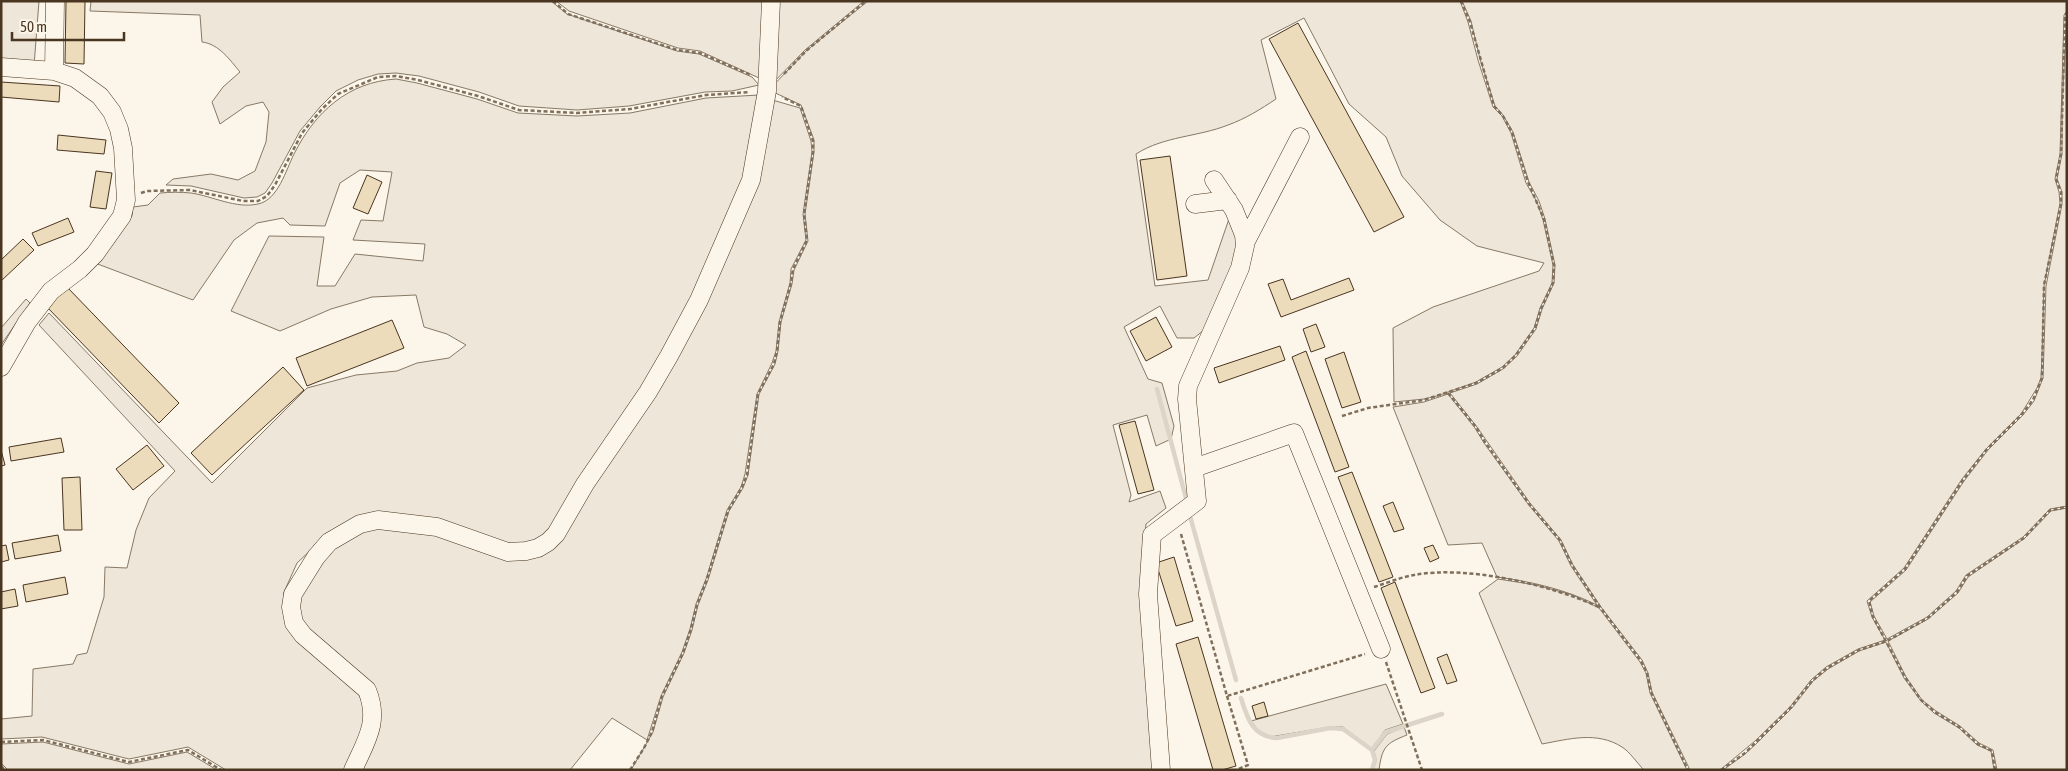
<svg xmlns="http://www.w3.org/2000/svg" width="2068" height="771" font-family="'Asap Condensed',sans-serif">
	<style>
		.green { fill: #ede6d9; stroke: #887966 }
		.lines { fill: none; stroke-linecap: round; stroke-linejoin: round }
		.stream { stroke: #dcd4c6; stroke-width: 4.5 }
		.building { fill: #ecdcbc; stroke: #4a3520 }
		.minor-casing { stroke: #4a3520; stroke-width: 19 }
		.path { stroke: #7f6f5c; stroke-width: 2.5; stroke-dasharray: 4 2.5; stroke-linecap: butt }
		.minor { stroke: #fbf6e9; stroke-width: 18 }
	</style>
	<rect width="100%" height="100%" fill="#fbf6e9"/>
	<!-- green -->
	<path class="green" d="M1,1H39L34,66L1,63Z
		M91,1H551L567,14L677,51L699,54L752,77L759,85L732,91L705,92L629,106L577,110L519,106L479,92L419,76L396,73L378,74L358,80L336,91L320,107L300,131L272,183L265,193L257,197L244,198L191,186L166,185L173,179L211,174L238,180L255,171L266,142L269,112L263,102L246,106L220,124L212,102L223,87L240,72C230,60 219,44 202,42L200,15L90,11Z
		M556,1H764L759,78L700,51L678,48L569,11Z
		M774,1H864L805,50L769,87Z
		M868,1H1460L1468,22L1478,60L1493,107L1502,116L1511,133L1526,183L1537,202L1543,220L1553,265L1552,283L1540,308L1534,328L1515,355L1502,367L1476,382L1437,396L1424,399L1394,402L1393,328L1433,307L1539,271L1544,263L1477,246L1440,220L1402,176L1386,137L1349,104L1304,18L1261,40L1276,99C1261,109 1245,119 1228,125C1198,137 1164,136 1136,154L1155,286L1208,280L1231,213L1242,245L1204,330L1194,338H1177L1160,306L1124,327L1148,379L1162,383L1174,426L1171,439L1156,446L1147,415L1113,425L1131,495L1129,502L1160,491L1166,508L1146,524L1144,543L1154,770H631L653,732L663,697L684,653L692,630L698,605L708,580L729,511L743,488L748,475L759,394L775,364L778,351L781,322L792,284L794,270L808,241L805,214L814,152V140L801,105L769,90L806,51Z
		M1462,1H2067V11L2064,15L2060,154L2055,179L2059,192L2060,203L2044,286L2042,355L2041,378L2037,388L2021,414L1986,449L1962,479L1904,568L1867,601L1872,617L1885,640L1858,649L1826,667L1811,680L1790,707L1755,741L1720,770H1690L1652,692L1648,673L1642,660L1601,607L1573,565L1561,540L1530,503L1477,427L1450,393L1477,384L1503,369L1517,356L1536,329L1542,309L1554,283L1555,265L1545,219L1539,201L1529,182L1513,132L1503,115L1495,106L1480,59L1471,21Z
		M2067,14V506L2050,509L2023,537L1966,575L1956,591L1927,617L1887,639L1874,616L1870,602L1906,570L1964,481L1988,450L2023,415L2034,401L2043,378L2046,286L2062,204V192L2057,179L2062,154V107Z
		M396,79L417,83L477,99L518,113L577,116L630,113L706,98L759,95L751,156L738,195L667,352L551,531L524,547L401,516L328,534L297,563L284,592V614L355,686L363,704L365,726L346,770H226L188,747L129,759L42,737L1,739V719L32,716L33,669L73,664L77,655L87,653L104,597L105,567L127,568L136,530L149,498L175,471L39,325L49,313L212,483L307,388L356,375L397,371L417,363L449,358L466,345L447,334L424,327L416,295L372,297L331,309L280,331L231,311L269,236L324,237L317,286H335L355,254L423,261L425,244L353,240L361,220L383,221L392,172L360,170L340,183L325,226L290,225L283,218L257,223L234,240L193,300L95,263L132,216L133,207L148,205L160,193C170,192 181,192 191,193C212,196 236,209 258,204C278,200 286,170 294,154C315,112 348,82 396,79Z
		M769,99L800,108L811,141L812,152L803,214L806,240L791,269L790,283L779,322L776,351L772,363L757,394L745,474L741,487L727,510L706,579L696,604L690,629L682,652L661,696L647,740L612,718L570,770H358L377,716L299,621L300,586L337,540L381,525L536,554L700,307Z
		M26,299L30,303L1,345V328Z
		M1448,394L1475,428L1484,443L1528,504L1559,541L1571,566L1597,605C1564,589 1533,582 1497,577L1482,543L1448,545L1393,407L1424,402Z
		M2067,508V770H1997L1993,750L1979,743L1960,726L1936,711L1922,700L1906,677L1888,641L1928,619L1958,593L1968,577L2025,538L2051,511Z
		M1498,579L1536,585L1573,595L1599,608L1640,662L1646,673L1650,693L1687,770H1644C1637,763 1630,752 1622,747C1597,731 1569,739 1542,744L1479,593Z
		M1886,642L1904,678L1921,701L1934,713L1959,728L1977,745L1991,751L1994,770H1723L1745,754L1757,743L1792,708L1813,681L1828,669L1859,651Z
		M1386,684L1403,724L1385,730L1372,749L1343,727H1330L1270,737L1260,732L1251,721Z
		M1404,727L1407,735C1386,743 1382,747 1379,770H1373L1376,760L1374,751L1387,734Z
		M43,742L129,764L187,752L217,770H8L1,763V744Z"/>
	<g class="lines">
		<!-- stream -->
		<path class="stream" d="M1157,389L1187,502
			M1190,516L1236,680
			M1241,698C1247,718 1253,737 1277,738L1330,728L1343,729L1372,750L1375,760L1372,770
			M1372,750L1386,732L1442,714"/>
	</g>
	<!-- building -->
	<path class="building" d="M66,1H85L84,64L65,63Z
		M1298,23L1404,217L1374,232L1269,39Z
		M1,82L60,86L59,102L1,97Z
		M58,135L106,140L104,154L57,150Z
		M1170,156L1187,276L1157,280L1140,160Z
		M96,171L112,173L106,209L90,207Z
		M367,175L382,182L368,214L353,208Z
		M68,218L74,232L38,246L32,233Z
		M23,239L34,250L1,281V260Z
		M1349,278L1354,290L1281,317L1268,284L1283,279L1291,300Z
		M67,287L179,403L159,423L46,306Z
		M1156,317L1172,347L1146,361L1130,331Z
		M392,320L404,348L307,386L296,358Z
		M1316,324L1325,347L1311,352L1303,329Z
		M1280,346L1285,360L1219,383L1214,368Z
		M1306,351L1349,467L1335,472L1292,357Z
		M1344,352L1361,402L1342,408L1325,359Z
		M283,367L304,390L212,475L191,453Z
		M1135,421L1154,490L1138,494L1119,425Z
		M61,438L64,452L11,461L9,447Z
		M147,445L164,466L133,490L116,469Z
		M1,450L5,465L1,466Z
		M1352,472L1393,577L1379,582L1338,477Z
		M80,477L82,530H64L62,478Z
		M1393,502L1404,529L1394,532L1383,506Z
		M58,535L61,551L15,559L12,543Z
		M6,545L9,560L1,562V546Z
		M1433,545L1439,558L1430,562L1424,548Z
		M1174,557L1193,621L1176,626L1156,563Z
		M65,577L68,594L26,602L23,585Z
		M1395,582L1435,688L1421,693L1381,588Z
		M15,589L18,606L1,609V592Z
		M1198,637L1236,766L1222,770H1213L1176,644Z
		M1447,654L1457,681L1447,684L1437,658Z
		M1264,702L1268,716L1256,719L1252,706Z"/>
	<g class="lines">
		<!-- minor casing -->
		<g class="minor-casing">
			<path id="minor" d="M1,67L54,71L75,78L100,96L112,112L119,129L123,148L126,200L122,216L95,254L80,269L51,291L27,322L1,367
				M54,71L55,1
				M1195,204L1228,200
				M1245,243L1300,137
				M1194,468L1294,433L1381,649
				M353,770C366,741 380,722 367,690L303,635L294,623L291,607L293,594L316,557L329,542L360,524L378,520L437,527L508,552L526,551L538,548L548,542L556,534L585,484L648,392L669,356L699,300L751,180L767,91L771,1
				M1161,770L1148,594L1152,535L1197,501L1187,399L1188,386L1240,268L1245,246L1244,235L1234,210L1214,180"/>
		</g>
		<!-- path -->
		<path class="path" d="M553,1L568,14L677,50L700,53L751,75
			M784,74L806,51L866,1
			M141,193L147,191L190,190L243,201H258L267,196L275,185L302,133L322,109L338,94L378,77L396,76L418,80L478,96L519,110L577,113L630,109L706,95L750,92
			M1448,393L1476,427L1485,442L1529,504L1560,540L1572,565L1600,607L1641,661L1647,673L1651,692L1688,770
			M1342,416L1368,408L1424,400L1476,383L1503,368L1516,355L1535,328L1541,309L1553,283L1554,265L1544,219L1528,182L1512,132L1503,116L1494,106L1470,22L1461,1
			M1181,534L1227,696L1365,654
			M1374,587C1387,583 1401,577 1414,575C1467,565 1551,585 1599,607
			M1386,662L1422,770
			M1227,696L1248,765L1236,770
			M1,742L43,740L129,762L188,750L221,770
			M1,766L5,770
			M630,770L644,748L652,732L662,696L683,653L691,629L697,605L707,579L728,511L742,487L747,475L758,394L774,364L777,351L780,322L791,283L793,269L807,240L804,214L813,152V141L801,106L782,97
			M1721,770L1745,753L1791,707L1812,681L1827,668L1859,650L1887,641L1928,618L1957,592L1967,576L2024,538L2050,510L2067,507
			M1995,770L1992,751L1978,744L1959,727L1935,712L1921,700L1905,677L1873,617L1869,601L1905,569L1963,480L1987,449L2022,414L2033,400L2042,378L2044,285L2061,204V192L2056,179L2061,154L2065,15L2067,13"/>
		<!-- minor -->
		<use href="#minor" class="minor"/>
	</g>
	<!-- border -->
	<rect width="2068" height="771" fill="none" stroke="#4a3520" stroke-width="5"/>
	<!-- scale -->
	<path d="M12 32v8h112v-8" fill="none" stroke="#4a3520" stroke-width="2.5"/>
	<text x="20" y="32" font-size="15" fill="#4a3520" stroke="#fbf6e9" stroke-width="4" paint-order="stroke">50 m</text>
</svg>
